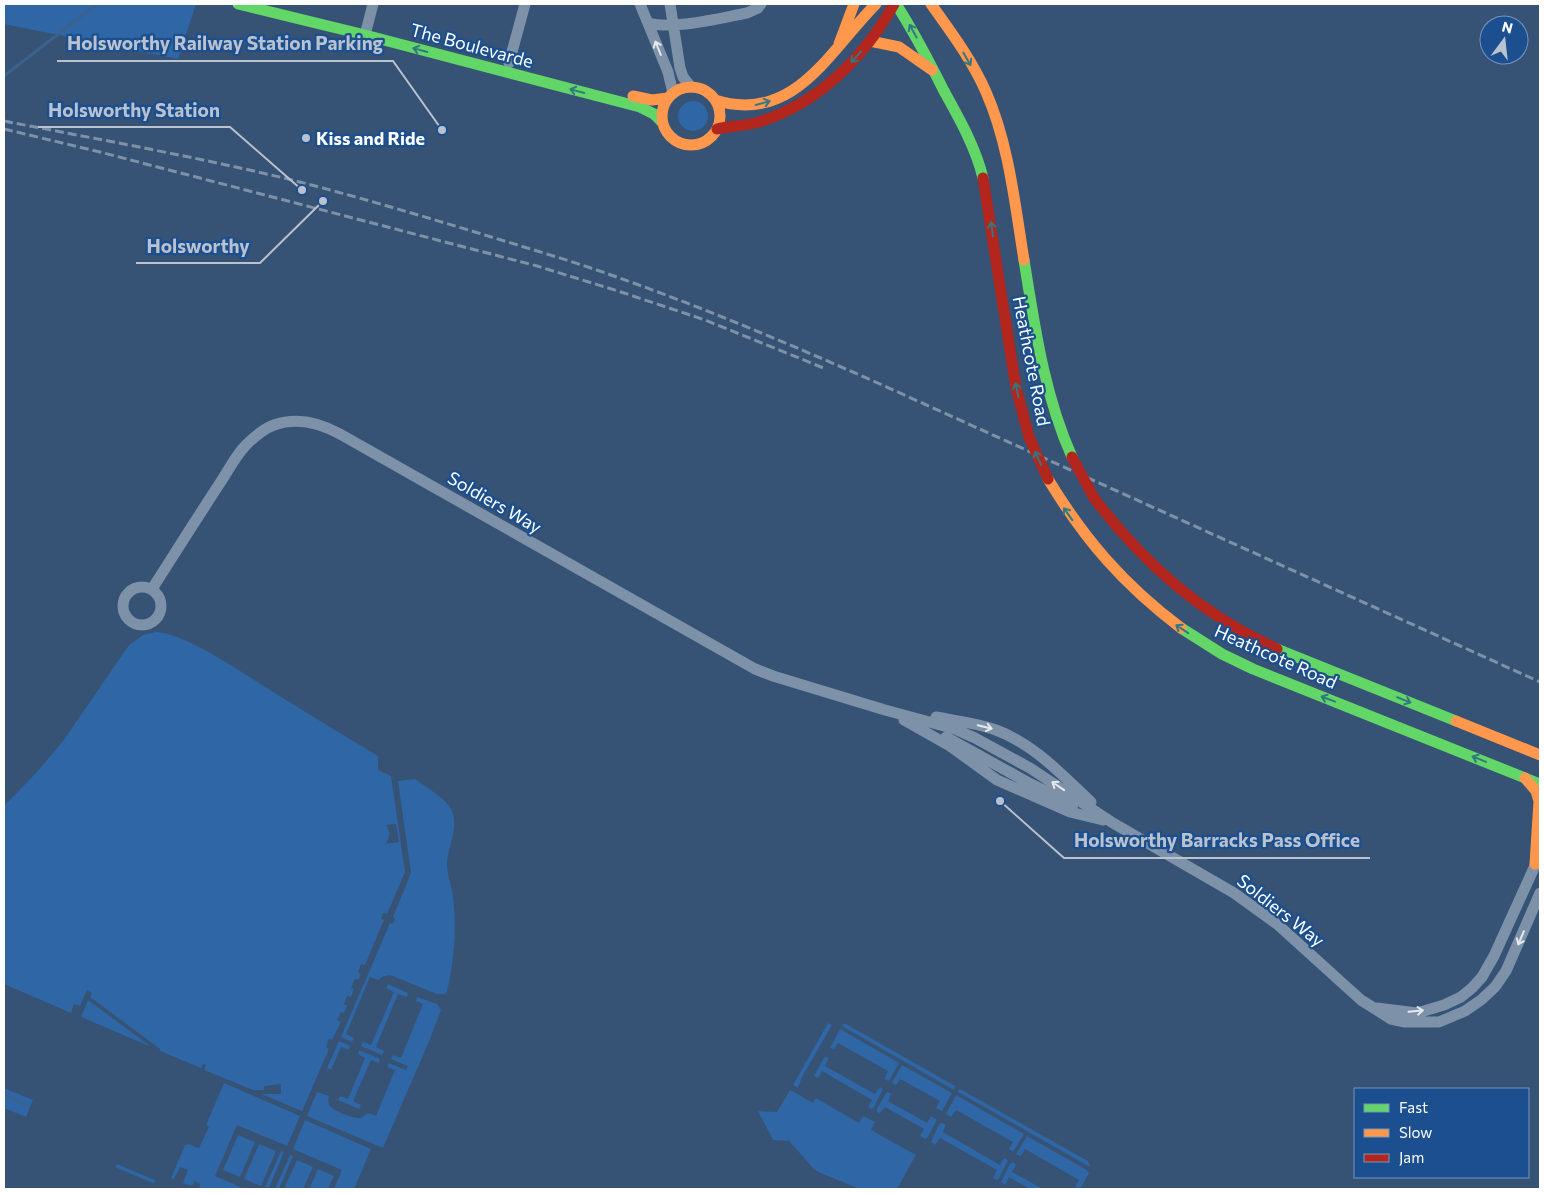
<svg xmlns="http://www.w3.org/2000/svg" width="1544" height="1193" font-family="Commissioner,sans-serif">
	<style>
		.green { fill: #2f66a5; fill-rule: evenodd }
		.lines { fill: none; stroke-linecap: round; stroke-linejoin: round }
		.stream { stroke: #3b618d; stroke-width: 3 }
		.street { stroke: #7d92a8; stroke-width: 11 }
		.fast { stroke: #63d668; stroke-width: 11 }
		.slow { stroke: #ff974d; stroke-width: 11 }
		.jam { stroke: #b3261e; stroke-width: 11 }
		.rail { stroke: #7e92a7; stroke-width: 3; stroke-dasharray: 9 4; stroke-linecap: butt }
		.jam-bridge { stroke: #b3261e; stroke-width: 11 }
		.oneway { stroke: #317883 }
		.oneway2 { stroke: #e5e9ee }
		.poi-dot { fill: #b9c2ce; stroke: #1b4f8f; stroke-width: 2 }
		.labels { text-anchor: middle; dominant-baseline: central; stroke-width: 4.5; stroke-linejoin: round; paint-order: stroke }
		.street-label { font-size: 18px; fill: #fff; stroke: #1b4f8f }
		.poi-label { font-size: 18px; font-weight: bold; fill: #fff; stroke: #1b4f8f; text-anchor: start }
		.leader { fill: none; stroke: #b9c2ce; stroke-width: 2 }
		.callout-dot { fill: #b9c2ce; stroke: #1b4f8f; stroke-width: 2 }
		.callout-label { font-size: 19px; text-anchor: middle; font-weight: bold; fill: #b9c2ce; stroke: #1b4f8f; stroke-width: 4.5; stroke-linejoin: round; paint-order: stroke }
	</style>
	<rect width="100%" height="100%" fill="#365274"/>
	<!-- green -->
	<path class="green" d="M4,4H196L178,59L4,24Z
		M678 116a15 15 0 1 1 30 0a15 15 0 1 1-30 0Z
		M156,632C185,633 241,672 267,688C304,711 341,734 378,756V770L391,776L405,872L387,914L383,913L381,919L384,920L365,965L361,964L358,972L361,974L358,980L355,979L351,988L354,989L351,997L347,996L344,1004L347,1006L344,1013L341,1012L337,1020L341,1022L332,1040L329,1039L326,1047L329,1049L302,1111L261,1094H281V1084L264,1086V1090H253L204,1070L206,1065L203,1064L201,1068L160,1051V1049L90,997L92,993L87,990L80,1006L74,1004L71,1013L4,984V806L36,773L63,741L129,645L143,635ZM396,824L399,842L386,844L390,833L386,825Z
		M415,779C426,787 447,799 452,811C459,828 448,846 447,863C447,875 452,886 453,897C457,930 454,960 447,992L444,994H437L390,975L384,976L378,980L370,977L346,1034L354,1038L352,1042L341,1037L390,923L393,924L395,918L393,917L411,873L398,781Z
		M388,984L408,993L407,997L398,994L376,1047L384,1051L382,1055L361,1046L363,1042L371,1045L394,992L386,988Z
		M417,997L437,1004L441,1010L430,1039L383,1148L307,1116L317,1092L329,1096C328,1099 328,1102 329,1105C333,1111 354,1119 361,1118L368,1113L376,1116L395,1070L387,1067L389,1063L406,1070L408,1066L391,1059L393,1055L401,1058L423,1004L416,1001Z
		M88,1000L149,1045V1046L81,1017Z
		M828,1023L832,1025L802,1077L798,1088L793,1085Z
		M843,1024H846L955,1086L954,1090L842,1026Z
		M840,1029L899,1063L889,1081L884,1079L888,1071L838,1043L834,1049L830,1048Z
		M339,1041L350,1046L349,1050L341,1047L331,1070L327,1068Z
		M359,1050L380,1059L379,1063L371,1060L353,1101L361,1105L359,1109L338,1100L340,1096L348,1099L365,1058L358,1054Z
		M826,1057L829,1058L825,1066L875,1094L880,1087L883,1089L874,1107L872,1109L868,1107L872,1100L822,1071L818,1078L814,1076L824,1058Z
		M902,1065L952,1093L942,1111L936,1108L940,1101L900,1079L896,1085L892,1083Z
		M224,1083L300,1116L287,1146L237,1125L215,1176L245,1189H199L200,1184L195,1181L192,1186L183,1183L188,1170L180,1167L174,1179L171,1178L185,1145L188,1144L199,1148L209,1127L206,1125Z
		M4,1088L33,1100L26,1117L4,1108Z
		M959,1089H960L1088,1161L1090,1167L958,1092Z
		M790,1090L813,1103L816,1098L859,1123L863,1116L875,1122L871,1130L916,1155L897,1189H860L818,1172L813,1168L789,1141L773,1140L758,1111L777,1112Z
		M888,1092L891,1094L888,1101L927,1123L931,1116L936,1119V1122L927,1138L925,1139L920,1136L924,1129L885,1107L880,1113L877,1112V1109L886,1093Z
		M956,1095L1024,1134L1013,1152L1009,1149L1013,1142L956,1110L951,1117L946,1114Z
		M305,1120L371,1149L354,1189H334L342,1170L293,1149Z
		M942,1123L946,1125L943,1132L1000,1165L1004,1158L1008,1160L999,1178L997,1180L993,1178L997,1170L940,1138L935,1145L931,1142L939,1124Z
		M238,1135L255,1142L240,1177L223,1170Z
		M1027,1136L1087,1170L1089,1173L1080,1189L1075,1187L1079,1180L1025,1149L1021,1156L1016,1154Z
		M259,1144L276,1151L261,1186L244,1179Z
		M281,1151L284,1152L269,1188L265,1187Z
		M290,1155L293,1156L279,1189H275Z
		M297,1160L313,1167L303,1189H284Z
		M1013,1162L1016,1165L1012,1172L1043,1189H1030L1009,1177L1005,1185L1001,1182L1010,1164Z
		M117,1164L157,1181L153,1183L148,1181L115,1167Z
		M318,1169L334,1176L328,1189H309Z"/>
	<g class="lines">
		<!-- stream -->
		<path class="stream" d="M4,76L97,4
			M4,1093L25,1105"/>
		<!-- street -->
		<path class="street" d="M640,4L668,72L673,93
			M670,4L680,68L683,77L691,87
			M648,23C674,30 720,18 747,13L758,8L761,4
			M365,35L373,4
			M509,63L525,4
			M123 606a19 19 0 1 1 38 0a19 19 0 1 1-38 0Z
			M152,589C175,553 197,518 220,483C228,471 236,455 246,445C254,437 263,429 274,425C296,417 320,423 340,434L755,669L773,676L885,710L955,729L975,738L1030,768L1113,823L1234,893L1277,924L1361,1000L1391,1019L1405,1022H1439L1465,1011L1481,1000L1495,987L1506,971L1540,893
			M936,717C956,721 977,723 996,730C1034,744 1062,775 1091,802
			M904,720L950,746L997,780L1070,812L1103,820
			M946,737L1029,783L1073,805
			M1377,1008L1417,1013L1444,1005L1461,997L1472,988L1482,977L1494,956L1538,859"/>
		<!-- fast -->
		<path class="fast" d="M238,4L365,35L640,107L654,114L662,122
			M896,4C914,32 929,61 944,91C959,118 976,148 983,178
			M1024,260C1035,328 1044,394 1072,457
			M1181,628L1222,654L1253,669L1540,784
			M1277,649L1456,721"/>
		<!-- slow -->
		<path class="slow" d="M931,4C951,32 972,60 986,92C1009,144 1015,205 1024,260
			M870,41L899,47L932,70
			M839,44L854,4
			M662 116a29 29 0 1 1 58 0a29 29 0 1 1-58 0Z
			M633,96L652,100L668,98
			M715,100C794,125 829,51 876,4
			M1048,479C1085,540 1123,584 1181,628
			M1456,721L1540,755
			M1525,778L1536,791L1539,801L1535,864"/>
		<!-- jam -->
		<path class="jam" d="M717,129C729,126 743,126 755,123C816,106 864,58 894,4
			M983,178L1016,388L1029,437
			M1094,498C1144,564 1201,614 1277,649"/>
		<!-- rail -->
		<path class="rail" d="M4,121C97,139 191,156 284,178C348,194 412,213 475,232C520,246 566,259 611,275C702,307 792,345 880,384L1540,682
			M4,129L100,152L537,266L621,292L705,320L826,369"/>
		<!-- jam-bridge -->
		<path class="jam-bridge" d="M1029,437L1048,479
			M1072,457L1094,498"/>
	</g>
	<!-- one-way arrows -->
	<defs><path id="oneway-shaft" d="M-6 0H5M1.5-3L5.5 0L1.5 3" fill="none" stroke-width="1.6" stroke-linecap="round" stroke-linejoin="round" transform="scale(1.25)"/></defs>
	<g class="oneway">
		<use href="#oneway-shaft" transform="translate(913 31) rotate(-119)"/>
		<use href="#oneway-shaft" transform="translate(420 50) rotate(-165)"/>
		<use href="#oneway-shaft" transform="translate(856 57) rotate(132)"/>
		<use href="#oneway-shaft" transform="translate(967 59) rotate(60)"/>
		<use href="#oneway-shaft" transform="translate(577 91) rotate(-165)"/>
		<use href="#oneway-shaft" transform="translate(763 103) rotate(-15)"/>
		<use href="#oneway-shaft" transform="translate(992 229) rotate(-98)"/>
		<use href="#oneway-shaft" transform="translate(1017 390) rotate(-102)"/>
		<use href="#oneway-shaft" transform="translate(1038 458) rotate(-114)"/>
		<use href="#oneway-shaft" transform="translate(1068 514) rotate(-125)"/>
		<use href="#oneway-shaft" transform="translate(1182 629) rotate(-146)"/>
		<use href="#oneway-shaft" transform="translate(1328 699) rotate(-159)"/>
		<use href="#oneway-shaft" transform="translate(1404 700) rotate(22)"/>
		<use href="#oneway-shaft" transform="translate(1479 759) rotate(-158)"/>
	</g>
	<g class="oneway2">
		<use href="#oneway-shaft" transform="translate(658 48) rotate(-112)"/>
		<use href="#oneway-shaft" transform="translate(985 727) rotate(14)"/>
		<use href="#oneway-shaft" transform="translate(1058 786) rotate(-146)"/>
		<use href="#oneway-shaft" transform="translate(1521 938) rotate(113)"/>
		<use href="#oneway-shaft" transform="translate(1416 1011) rotate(-5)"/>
	</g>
	<!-- markers -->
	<circle class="poi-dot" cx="306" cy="138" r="5"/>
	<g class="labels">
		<!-- street labels -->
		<g class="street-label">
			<text transform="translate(472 45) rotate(15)">The Boulevarde</text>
			<text transform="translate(1032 361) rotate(79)">Heathcote Road</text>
			<text transform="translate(495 502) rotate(30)">Soldiers Way</text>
			<text transform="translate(1276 656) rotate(24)">Heathcote Road</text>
			<text transform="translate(1281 910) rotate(38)">Soldiers Way</text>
		</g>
		<!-- poi labels -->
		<g class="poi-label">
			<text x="316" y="138">Kiss and Ride</text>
		</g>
	</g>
	<!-- callouts -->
	<path class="leader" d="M442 130L393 61H57M302 190L230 127H38M323 201L260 263H136M1000 801L1064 858H1370"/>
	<g class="callout-dot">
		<circle cx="442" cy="130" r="5"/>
		<circle cx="302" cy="190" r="5"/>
		<circle cx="323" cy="201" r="5"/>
		<circle cx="1000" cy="801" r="5"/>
	</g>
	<g class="callout-label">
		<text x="225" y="50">Holsworthy Railway Station Parking</text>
		<text x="134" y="117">Holsworthy Station</text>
		<text x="198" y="253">Holsworthy</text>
		<text x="1217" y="847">Holsworthy Barracks Pass Office</text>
	</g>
	<!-- border -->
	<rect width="1544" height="1193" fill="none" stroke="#ffffff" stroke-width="10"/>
	<!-- legend -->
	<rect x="1354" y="1088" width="175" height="90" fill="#1b4f8f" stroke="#7695bc"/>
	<rect x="1364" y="1104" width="25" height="8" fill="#63d668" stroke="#7695bc"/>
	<text x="1399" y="1113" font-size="15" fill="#ffffff">Fast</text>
	<rect x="1364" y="1129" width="25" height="8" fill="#ff974d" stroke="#7695bc"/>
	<text x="1399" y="1138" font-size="15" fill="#ffffff">Slow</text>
	<rect x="1364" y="1154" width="25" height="8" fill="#b3261e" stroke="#7695bc"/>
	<text x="1399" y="1163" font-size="15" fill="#ffffff">Jam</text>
	<!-- north arrow -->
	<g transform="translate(1504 40) rotate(15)"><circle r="24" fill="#1b4f8f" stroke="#7695bc"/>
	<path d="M0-4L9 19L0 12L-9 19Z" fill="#b9c2ce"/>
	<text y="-8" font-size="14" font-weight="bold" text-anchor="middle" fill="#ffffff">N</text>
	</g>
</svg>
